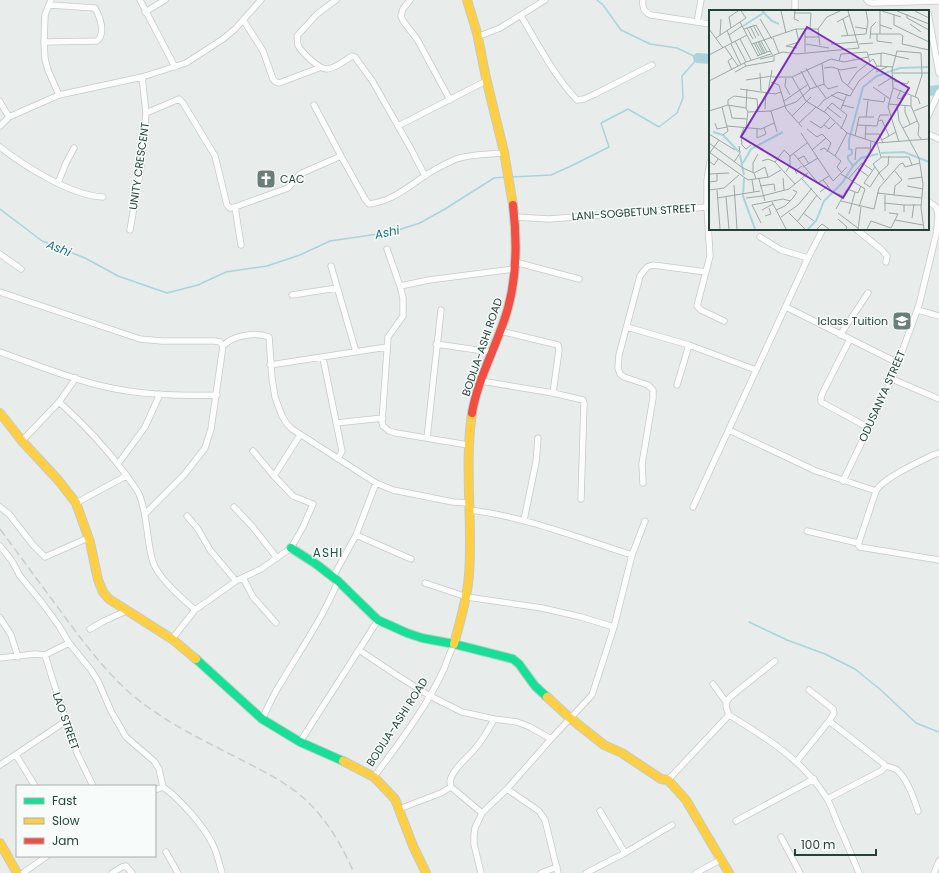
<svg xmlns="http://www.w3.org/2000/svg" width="939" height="873" font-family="Poppins,sans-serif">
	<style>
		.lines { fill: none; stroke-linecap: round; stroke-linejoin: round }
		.stream { stroke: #a9d4db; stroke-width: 1.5 }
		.river { stroke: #a9d4db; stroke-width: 10 }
		.street-casing { stroke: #c5cac8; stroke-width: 7 }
		.fast-casing { stroke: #c3cbc8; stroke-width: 10 }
		.slow-casing { stroke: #c3cbc8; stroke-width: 10 }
		.jam-casing { stroke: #c3cbc8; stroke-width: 10 }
		.street { stroke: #fcfcfc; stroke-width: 5.5 }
		.fast { stroke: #16e098; stroke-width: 8 }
		.slow { stroke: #ffcf43; stroke-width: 8 }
		.jam { stroke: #f24e42; stroke-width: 8 }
		.rail { stroke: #c9cdcc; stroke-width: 1.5; stroke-dasharray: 8 4; stroke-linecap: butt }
		.labels { text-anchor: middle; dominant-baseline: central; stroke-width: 3; stroke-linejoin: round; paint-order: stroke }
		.street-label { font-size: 11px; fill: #24423a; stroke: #f7fbf9 }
		.poi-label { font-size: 11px; fill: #24423a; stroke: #f7fbf9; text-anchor: start }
		.water-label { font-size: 12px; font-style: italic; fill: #1c6f80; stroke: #f7fbf9 }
		.neighbourhood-label { font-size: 12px; letter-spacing: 1px; fill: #1f5548; stroke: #f7fbf9 }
		.inset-river { fill: none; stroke: #a9d4db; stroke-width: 2 }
		.inset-road { fill: none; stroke: #9aa9a4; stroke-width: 1 }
		.view { fill: #7b2cbf; fill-opacity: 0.15; stroke: #7b2cbf; stroke-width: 2 }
		.inset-edge { fill: none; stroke: #24423a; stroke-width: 2 }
	</style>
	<rect width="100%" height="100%" fill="#e8edeb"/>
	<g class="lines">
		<!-- stream -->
		<path class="stream" d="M512,177L551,175L571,166L609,147L601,123L628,109L659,127L677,113L683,98L682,76L698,58L677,48L650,44L621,30L603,5L597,0
			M0,209L42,241L85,258L118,276L167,293L198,285L226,272L267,266L300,255L330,241L392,232L420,223L445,209L494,178L506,177
			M749,622L787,640L825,654L855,669L882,691L916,723L939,732"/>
		<!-- river -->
		<path class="river" d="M698,58L710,59
			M928,91L939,90"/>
		<!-- street casing -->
		<g class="street-casing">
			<path id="street" d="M51,0L45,15L44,42L45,59L48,70L59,95
				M140,0L175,67
				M336,0L317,14L297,36C298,39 297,43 298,45C301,52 320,70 327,69C335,69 345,60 352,56L355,57L373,82L411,149L425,176
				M410,0L403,9L401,16L403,21L417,39L450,100
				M643,0C642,8 644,12 651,15L710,24
				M867,0L869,2L872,3L939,1
				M795,11V0
				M145,12L165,0
				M928,13L939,73
				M521,16C538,44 554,76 577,100L584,99L595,94L652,65
				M244,21L263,51L273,79L276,82L279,83L319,68
				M697,22L701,0
				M477,37L500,28L545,0
				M44,42L97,41C106,33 100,17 95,8L50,5
				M0,102L9,117
				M314,105L341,156L365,199L369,204C392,201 405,189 423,177C433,170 445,164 456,159C471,154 488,154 504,153
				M146,113L179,99L183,103L215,156L227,205L230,208L235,207L241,245
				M928,116L939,92
				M0,126L9,117L59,95L142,77L186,63L223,39L235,29L261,0
				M398,126L486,81
				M928,134L939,139
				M0,147C24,166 72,196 103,197
				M58,183L66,163L74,148
				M235,207L288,188L300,174L341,156
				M707,207L710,256L697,306L701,310L724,321
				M515,217L549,219L707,207V180L710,162
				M856,229L882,250L887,256L886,262
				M130,230L141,167L146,113L142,77
				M760,237L781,250L808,258
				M387,249L400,286
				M0,254L21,269
				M515,262L579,279
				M331,266L356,352
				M0,292L140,339L162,341H215L220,342L223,346
				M292,295L337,288
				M786,307L898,363
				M918,310L939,316
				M627,327L689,345L756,370
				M500,331L558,345L559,350L553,393
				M840,335L868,293
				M850,339L823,392L821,397V402L869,428
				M436,344L491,352
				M0,352C32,363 65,377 98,385C137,395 177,396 217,395
				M323,358L342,451L338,459
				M270,365L387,347
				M892,379L939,399
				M481,381L553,393L583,400L584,403L581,499
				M677,385L689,345
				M59,402C84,424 107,449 127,476C131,482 136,488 139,494C148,515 146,540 153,562C158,578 183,599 195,610
				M336,423L383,418
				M729,430L816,471L876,491C881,479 921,461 933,455L939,453
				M427,438L441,310
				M22,441L59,402L76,378
				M468,445L396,433L389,431L383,426L382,422L388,337L403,316V298L400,286L429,280L514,269
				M118,464L145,427L160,394
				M274,476L300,435
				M843,481L892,379L919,305L936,235L938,219V213L936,207L928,201
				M643,483L642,464L653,398V390L648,385L624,377L620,374L618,368L619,355L640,276L647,267L653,265L706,272
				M876,491L858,545L860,547L939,560
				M76,503L126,476
				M0,507L9,514L33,545L45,557L88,538
				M234,507L252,526L277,558
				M693,507L808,258L823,229
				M470,510C526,517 578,538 632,555
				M145,514L184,475L205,448L211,429L223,346C233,335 255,332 269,337L272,378L275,397L282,416L287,424L292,429L376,483L393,490L453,502L469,503
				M187,516L198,529L210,550L236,581
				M524,520L536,462L538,438
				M807,531L858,543
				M356,535L411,559
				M0,546L12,561L20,576L43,604L59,626L69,643L91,670L98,681L111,711L126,737L154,761L159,769L163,787C179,798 203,825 212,843C217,852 219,863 222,873
				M333,577L356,535L376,483
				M243,578L253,597L276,623
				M425,583L467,597L542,608L581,617L614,627
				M0,618L11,635L18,657
				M90,629L104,621L126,611
				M172,639L195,610L236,581L261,569L291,548L303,527L313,504L293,496L274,476L253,451
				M359,650L395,674L430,696L462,712L494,719L517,722L530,727L551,739
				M45,655L54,684L77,753L93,786
				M0,658L35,654L45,655L69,643
				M713,684L726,702
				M809,690L833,709L834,713L829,721
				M729,715C765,737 803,760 826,797C831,805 834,814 837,822C845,839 852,856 859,873
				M262,719C268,708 272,697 279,686C299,652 323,618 338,581
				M300,742L378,620
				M16,755L35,786
				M797,761L829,721L884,764V768L881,771L827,799
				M0,765L66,721
				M885,766C889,767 894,768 897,770C907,779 914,798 918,811
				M374,777C399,743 426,708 444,669C447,661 450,652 454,644
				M668,780L729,715C726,707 724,704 730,697L775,661
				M507,789L539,811L545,820L558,873
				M155,790L163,787
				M399,809L441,793L451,787
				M600,811L625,853
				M482,813L451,787L450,781C453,769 465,760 473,751C481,742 488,731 494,719
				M736,821L814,779
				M781,837L800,873
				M166,852L178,873
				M23,873L47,856
				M112,873L122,867L126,866L132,873
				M481,873L474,844V835L475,828L482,813L507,789L551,739L592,695L614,627L632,555L645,521
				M541,873L557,867
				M586,873L625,853L672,825
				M696,873L722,859
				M934,873L939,861"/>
		</g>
		<!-- fast casing -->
		<g class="fast-casing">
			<path id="fast" d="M291,548L316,564L338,581L378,620L407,633L422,638L454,644L513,659L519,664L535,686L547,697
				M196,659L262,719L300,742L343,761"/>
		</g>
		<!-- slow casing -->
		<g class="slow-casing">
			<path id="slow" d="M467,0L477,33L486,78L504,152L513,205
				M0,413L22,441L59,481L76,503L90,542L98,580L103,592L109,599L172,639L196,659
				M454,644C460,621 467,600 469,575C473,521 464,467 472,413
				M547,697L570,718L604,745L622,753L661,779L668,780L686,800L729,873
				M343,761L374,777L395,799L413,846L426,873
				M0,843L17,873"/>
		</g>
		<!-- jam casing -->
		<g class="jam-casing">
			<path id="jam" d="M472,413C478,377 498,344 508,308C517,275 517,239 513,205"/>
		</g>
		<!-- street -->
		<use href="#street" class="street"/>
		<!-- fast -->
		<use href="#fast" class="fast"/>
		<!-- slow -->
		<use href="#slow" class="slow"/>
		<!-- jam -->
		<use href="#jam" class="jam"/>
		<!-- rail -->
		<path class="rail" d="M0,529C20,556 39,582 59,609C81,639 104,670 131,694C162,720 198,738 234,756C259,769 285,781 306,800C327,820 343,847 354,873"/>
	</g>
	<!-- icons -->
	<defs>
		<g id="church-square" transform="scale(1)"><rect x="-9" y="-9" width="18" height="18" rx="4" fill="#697e78" stroke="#f7fbf9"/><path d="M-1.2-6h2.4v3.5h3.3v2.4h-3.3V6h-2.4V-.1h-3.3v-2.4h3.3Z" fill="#fff"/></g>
		<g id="school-square" transform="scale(1)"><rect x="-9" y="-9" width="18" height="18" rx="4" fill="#697e78" stroke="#f7fbf9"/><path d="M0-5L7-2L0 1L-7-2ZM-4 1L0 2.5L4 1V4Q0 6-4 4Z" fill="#fff"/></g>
	</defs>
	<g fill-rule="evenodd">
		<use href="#church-square" x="266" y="179"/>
		<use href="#school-square" x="902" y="321"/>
	</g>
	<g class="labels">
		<!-- street labels -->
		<g class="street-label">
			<text transform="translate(139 166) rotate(-82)">UNITY CRESCENT</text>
			<text transform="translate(634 212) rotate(-4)">LANI-SOGBETUN STREET</text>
			<text transform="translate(482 347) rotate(-71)">BODIJA-ASHI ROAD</text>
			<text transform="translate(882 396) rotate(-66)">ODUSANYA STREET</text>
			<text transform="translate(66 721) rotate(71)">LAO STREET</text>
			<text transform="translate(397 722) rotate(-57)">BODIJA-ASHI ROAD</text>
		</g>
		<!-- poi labels -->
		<g class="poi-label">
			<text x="280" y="179">CAC</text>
			<text x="888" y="321" text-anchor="end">Iclass Tuition</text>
		</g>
		<!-- water labels -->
		<g class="water-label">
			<text transform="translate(387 232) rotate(-12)">Ashi</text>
			<text transform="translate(59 248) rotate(22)">Ashi</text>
		</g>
		<!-- neighbourhood labels -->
		<g class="neighbourhood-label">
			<text x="328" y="552">ASHI</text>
		</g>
	</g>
	<!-- overview -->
	<g transform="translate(709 10)">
		<rect width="220" height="220" fill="#e8edeb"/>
		<path class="inset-river" d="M53,1L63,11L70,14M34,16L56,2M4,122L14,125L30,142M172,143L195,142L220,152M169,144L152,148L144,156L139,149V146L143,144V140L140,139V130L154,77L168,66L191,58L220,57M31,145L35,165M34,153L42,139L74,122M35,168L34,186L46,219M99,219L107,211L115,191L133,173L144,156"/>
		<path class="inset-road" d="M72,1L77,23M86,1L85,9L90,11M173,1L192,7M188,1L220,14M206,1L220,8M85,3H102L101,19M198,4V8L220,20M185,5V15L220,32M51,9L63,29M134,9L139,26M31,12L49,46M128,12L141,5M201,14L212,22M44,15L50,26M171,15L183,19M41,16L47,28M146,17L158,19M22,18L20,7L29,1M38,18L44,29M0,19L14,38M35,19L47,15L64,46L51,49M87,19L90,32L77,36L88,38M96,19V42M109,19L111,35M18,20L23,33M161,24H191M168,24V31L183,33M171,24V1M191,24L194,26L193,34L220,40M11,25L12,9M20,25L33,16M132,26L157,24L159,12L157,1M96,27H110M7,28L37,8L32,1M64,28L70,43M31,29L42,50M161,29L162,17L167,12M26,31L37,52M50,31L56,43M52,31L58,42M49,32L55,44M45,33L51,45M47,33L53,44M22,34L32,55M43,34L87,19H109L118,7L131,1M97,34L120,38M122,34L149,32M150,34L164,33M16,37L29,56M0,45L38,25M159,45L174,43L187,46M48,46L61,41M186,46L200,49M130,51L132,44L158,42L161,52M35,53L37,56L65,51V45L74,42L88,44L150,38L139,1M113,53L115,74L119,79L129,76M172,56V43M97,58L108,77M115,58L123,57L132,60L148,57M129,59L133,71L144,80M23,60L19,51L23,48M92,61L101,79M26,62L37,56M167,62L178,57M51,63L52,81M184,63H220M63,67H83L122,49L135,52L159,47M83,67L97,91L117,103L138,123L168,133L220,129M77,68L76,76L81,85M37,70L63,66M0,71L37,52L62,44M185,71L198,74L200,71M62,72L70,75L77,99L93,117M138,76L148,62L164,49L168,56M169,76L184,67M109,77L117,88M164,77L181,89M184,78L209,88L211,94M31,79L66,84L72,82M192,80L188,88L192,89L195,84M59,82L63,60M122,85L135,91M202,86V96L210,115L209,125L213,130M154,89L175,92L176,87M75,91L98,75M179,94L202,96M188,94L190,111L210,148L214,174L212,198L215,219M19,95V90L25,86L48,89L49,102M20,95L23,108L38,109M133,95L145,98M196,95V102L201,114M13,97L19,121L14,125M118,97L132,108M37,98L38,79M108,98L115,90L129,82L141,86L150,71L168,56L184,57M56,99L57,82M132,99L138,84M0,101L19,95L37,98L39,102L62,101L87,92L101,79L115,74M62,101L68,122M205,101L220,95M115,102L123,93L138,105L132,119M83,106L102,87M157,107L159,91M169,110L171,105H180M101,111L112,118L121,108M6,113L8,119L18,117M90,113L107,97M115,115L120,119L126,113M149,115L168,116L169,111L173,110L180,126M18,116L52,119L65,113M35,117L32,125L33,135L37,139L42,135M37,117L39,102M194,118L208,111M48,119V128L57,124L55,118M98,119L108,127L113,124L122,133L118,142M92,123L124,171L138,157M0,124L26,140M156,124H170L174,133M146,126L150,107H165M156,129L157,116M173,130L187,122M190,132L179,97L184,78L183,60L188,41L212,43L213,65L206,87M0,133L34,158L45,163L47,169M168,133L172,147M103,140L117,128M111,140L115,138L126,146M0,142L39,170L60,167L72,160M84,143L109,173L120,166M0,144L10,130M161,144L162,131M89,149L95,146L100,154M146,150L147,138H161M0,151L5,155L9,149M53,151L59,149L66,152L86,174M25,152L31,143L30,136M66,152L75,140L81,146M94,157L109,148M166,157L155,173L161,177L170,163L179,155L180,146M148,158L159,166M44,162V153L49,144M77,162L81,155V146L98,133M132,162L128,157L132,151L126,146L138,123M45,163L56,157L59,167M0,164L20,163M88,164L86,161L93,156M132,164L156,179L150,197M74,168L75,180M140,168L153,153L163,160M50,169L56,191M93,169L112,190M199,169L213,167M43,170L45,182M175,170L164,154L173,147H200L203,155M0,172L8,171V164M25,175L28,219M51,176L65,174L66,181M119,176L123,182L134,186M198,176L214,179M0,180L15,178L30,165M8,180L11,219M111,182L119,176L114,170M168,183L213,188M185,185L186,176L193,170L186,161M53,186L80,179L99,163M17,187L20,219M8,188L51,181M37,188L53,186M132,191L165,199L170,178L191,154L194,153L196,157L211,153M63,192L77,219M175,193L195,195M127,199L138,179L149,183L152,176M53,200L64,194M67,200L76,196L84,188L88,182L84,180M176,201V185M195,202V195H212M80,203L96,219M94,203L105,211M129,203L150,219M180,203L189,204L186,210M140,204L146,182M56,206L62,204L60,198M72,207L89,195L103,178M203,208L205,194M129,209L138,217L137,219M88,212L108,185M52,213L43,195L74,189L81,191M108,219L113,214L120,219M149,219L152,197M158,219L162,211L182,218L186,210L214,215"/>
		<path class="view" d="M98,17L200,78L134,188L32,127Z"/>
		<rect width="220" height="220" class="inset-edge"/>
	</g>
	<!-- legend -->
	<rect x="16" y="785" width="140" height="72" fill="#f7fbf9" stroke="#a3b1ad"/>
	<rect x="24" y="798" width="20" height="6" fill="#16e098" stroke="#a3b1ad"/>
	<text x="52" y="805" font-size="12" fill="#24423a">Fast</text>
	<rect x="24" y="818" width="20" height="6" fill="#ffcf43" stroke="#a3b1ad"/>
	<text x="52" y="825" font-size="12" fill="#24423a">Slow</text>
	<rect x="24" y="838" width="20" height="6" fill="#f24e42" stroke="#a3b1ad"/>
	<text x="52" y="845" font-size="12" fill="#24423a">Jam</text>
	<!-- scale -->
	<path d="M795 849v6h81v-6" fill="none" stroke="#24423a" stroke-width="2"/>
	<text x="801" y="849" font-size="12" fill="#24423a" stroke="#f7fbf9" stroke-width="3" paint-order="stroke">100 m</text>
</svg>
